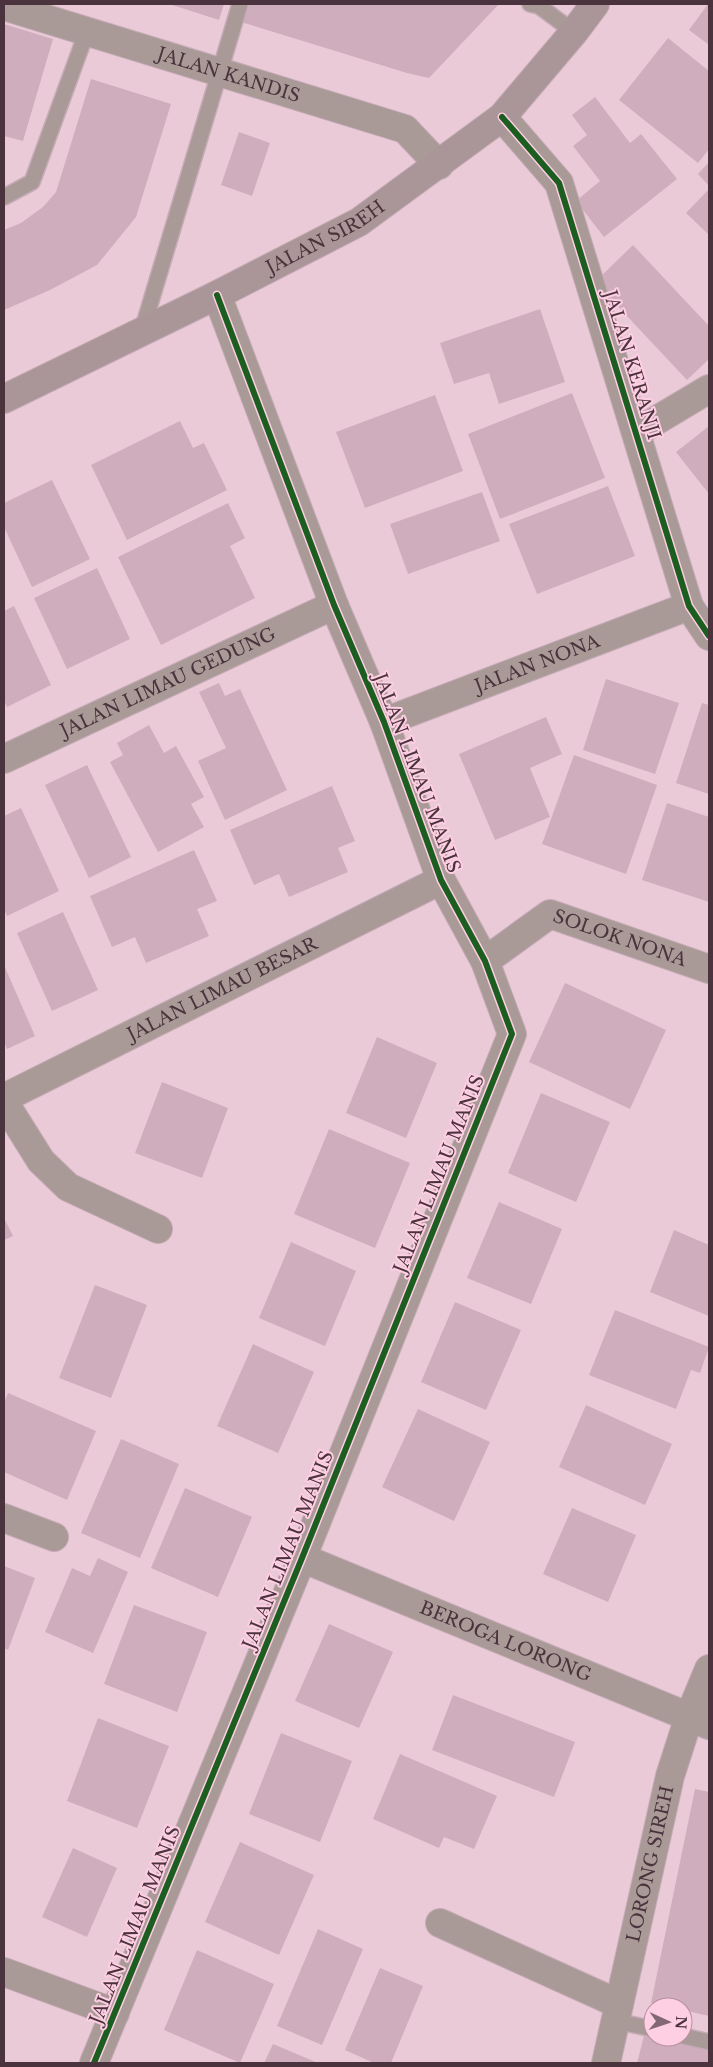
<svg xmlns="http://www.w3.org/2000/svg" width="713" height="2067" font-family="'Libre Baskerville',serif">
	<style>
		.building { fill: #d0adbc }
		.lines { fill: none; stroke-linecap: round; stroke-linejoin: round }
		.service-casing { stroke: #c5abb6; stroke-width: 18 }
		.minor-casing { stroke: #c5abb6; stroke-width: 30 }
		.trunk-casing { stroke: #c5abb6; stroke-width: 30 }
		.service { stroke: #a99a98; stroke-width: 15 }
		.minor { stroke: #a99a98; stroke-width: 28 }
		.trunk { stroke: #aa9698; stroke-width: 28 }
		.cycleway-casing { stroke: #fecee2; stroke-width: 9 }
		.cycleway { stroke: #1b5e20; stroke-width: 6 }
		.labels { text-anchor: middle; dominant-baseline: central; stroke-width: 4; stroke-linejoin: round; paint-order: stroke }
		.street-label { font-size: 18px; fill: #4a333c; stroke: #fecee2 }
	</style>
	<rect width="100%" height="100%" fill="#ebcad8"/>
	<!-- building -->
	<path class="building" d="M169,4H224L219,20Z
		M246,4H499L429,78L407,73L241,22Z
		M708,4H709V45L689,30Z
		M4,24L53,39L23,141L4,136Z
		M668,38L709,71V149L698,163L619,100Z
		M91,79L171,104L136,217L97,265L50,290L4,310V230L21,223L43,207L56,192Z
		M595,97L630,143L641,134L677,179L604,237L576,201L600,181L573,146L587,135L572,115Z
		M239,132L270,143L252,196L221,185Z
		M709,162V186L698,174Z
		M709,189V235L686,213Z
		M633,245L709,326V359L687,380L595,282Z
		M540,309L565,382L499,404L489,373L454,384L440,343Z
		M572,393L605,478L500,519L468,434Z
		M435,395L463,471L365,508L336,432Z
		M180,421L193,448L204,443L227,490L127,540L91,465Z
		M709,426V494L676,452Z
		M52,480L90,559L32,587L4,527V503Z
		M608,486L635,556L537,594L509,524Z
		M482,492L500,541L408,574L390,524Z
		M228,503L245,538L230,546L255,598L161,645L118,557Z
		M97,568L130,639L67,669L34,598Z
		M14,606L51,685L7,707L4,700V611Z
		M606,679L679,703L655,774L583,750Z
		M219,683L225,696L240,689L287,790L225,820L198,761L226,748L199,692Z
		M702,703L709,705V794L676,783Z
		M546,717L562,754L530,768L550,817L495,840L459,754Z
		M149,725L164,753L176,746L204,797L191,804L204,827L158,852L110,762L123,755L117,743Z
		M574,755L657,785L626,874L542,844Z
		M87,765L131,857L89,878L45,785Z
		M332,786L355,841L338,848L348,872L289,897L279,874L254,885L230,830Z
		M667,803L709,817V902L642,880Z
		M21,808L59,891L7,916L4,909V816Z
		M194,850L217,901L197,909L209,936L146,963L135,937L112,947L90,896Z
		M63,912L98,990L52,1011L17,933Z
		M4,965L35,1036L7,1049L4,1042Z
		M565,983L666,1030L630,1109L529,1062Z
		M377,1037L437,1063L406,1138L346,1113Z
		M162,1082L228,1108L202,1178L135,1153Z
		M541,1093L610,1122L576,1202L508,1173Z
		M329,1129L410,1163L375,1248L294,1214Z
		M499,1202L562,1229L531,1304L467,1278Z
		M4,1218L13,1236L4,1240Z
		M674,1230L709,1245V1316L650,1292Z
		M291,1242L356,1271L325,1346L259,1318Z
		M95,1285L147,1305L111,1398L59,1378Z
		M455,1302L521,1330L486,1410L421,1382Z
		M615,1310L709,1347L700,1373L691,1370L676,1409L589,1375Z
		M253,1344L314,1372L278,1453L217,1426Z
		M8,1393L96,1431L67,1500L4,1472V1403Z
		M586,1405L672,1444L645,1505L559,1467Z
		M418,1409L490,1442L454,1521L382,1487Z
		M121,1439L179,1464L140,1558L81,1533Z
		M185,1488L252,1517L218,1597L151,1568Z
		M572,1508L636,1535L608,1602L543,1574Z
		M98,1558L128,1572L93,1653L45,1632L72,1568L90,1576Z
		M4,1566L35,1578L8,1650L4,1648Z
		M134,1605L207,1632L177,1712L104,1684Z
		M329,1624L393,1652L359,1728L295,1701Z
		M453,1695L575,1742L554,1797L432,1750Z
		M98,1718L169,1746L137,1828L67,1801Z
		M281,1733L352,1761L320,1842L249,1814Z
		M400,1754L497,1796L474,1849L444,1837L439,1848L373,1819Z
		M695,1789L709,1792V2016L683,2010V2007H668L651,2003Z
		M240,1842L314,1875L279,1955L205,1922Z
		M73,1848L117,1868L87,1937L42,1917Z
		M318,1929L363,1949L322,2045L277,2026Z
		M197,1950L274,1984L240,2063L164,2030Z
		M380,1968L423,1986L391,2063H374L345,2050Z
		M647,2024L653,2025V2037L709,2039V2063H637Z
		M273,2044L318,2063H264Z"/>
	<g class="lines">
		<!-- service casing -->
		<g class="service-casing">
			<path id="service" d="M530,4L539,6L574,32
				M4,197L32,182L87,31
				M142,331L240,4
				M616,2021L653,2029
				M683,2036L709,2042"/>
		</g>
		<!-- minor casing -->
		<g class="minor-casing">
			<g id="minor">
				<path id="s1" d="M4,6L405,129L439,165"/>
				<path d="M502,117L559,183L689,606L709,636"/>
				<path d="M637,432L709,389"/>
				<path id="s2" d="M384,722L689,606"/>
				<path id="s3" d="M4,759L334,605"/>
				<path id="s4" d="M485,961L550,914L709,969"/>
				<path id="s5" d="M4,1098L441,880"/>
				<path d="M4,1102L41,1161L68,1187L158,1229"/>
				<path d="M4,1518L54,1537"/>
				<path id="s6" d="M302,1558L709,1725"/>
				<path d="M440,1923L619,2004"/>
				<path d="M4,1972L115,2013"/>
				<path d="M94,2063L302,1558L512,1034L485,961L441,880L384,722L334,605L217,295"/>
				<path id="s7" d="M606,2063L670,1776L689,1717L709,1669"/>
			</g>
		</g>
		<!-- trunk casing -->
		<g class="trunk-casing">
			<g id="trunk">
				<path id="s8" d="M4,399L217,295L359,222L502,117L574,32L595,4"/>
			</g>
		</g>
		<!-- service -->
		<use href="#service" class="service"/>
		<!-- minor -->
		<use href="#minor" class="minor"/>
		<!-- trunk -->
		<use href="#trunk" class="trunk"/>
		<!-- cycleway casing -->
		<g class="cycleway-casing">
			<path id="cycleway" d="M502,117L559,183L689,606L709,636
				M94,2063L302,1558L512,1034L485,961L441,880L384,722L334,605L217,295"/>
		</g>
		<!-- cycleway -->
		<use href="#cycleway" class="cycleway"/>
	</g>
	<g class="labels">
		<!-- street labels -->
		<g class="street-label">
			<text stroke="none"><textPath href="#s1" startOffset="235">JALAN KANDIS</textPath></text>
			<text stroke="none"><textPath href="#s8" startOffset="360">JALAN SIREH</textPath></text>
			<text transform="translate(632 365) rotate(73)">JALAN KERANJI</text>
			<text stroke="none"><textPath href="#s2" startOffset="164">JALAN NONA</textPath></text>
			<text stroke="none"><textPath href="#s3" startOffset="181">JALAN LIMAU GEDUNG</textPath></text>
			<text transform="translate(417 773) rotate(69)">JALAN LIMAU MANIS</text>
			<text stroke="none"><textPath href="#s4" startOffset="154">SOLOK NONA</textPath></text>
			<text stroke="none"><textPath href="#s5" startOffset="244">JALAN LIMAU BESAR</textPath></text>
			<text transform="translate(439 1174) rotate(-68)">JALAN LIMAU MANIS</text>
			<text transform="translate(288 1550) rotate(-68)">JALAN LIMAU MANIS</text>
			<text stroke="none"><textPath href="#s6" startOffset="220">BEROGA LORONG</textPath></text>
			<text stroke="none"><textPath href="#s7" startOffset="204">LORONG SIREH</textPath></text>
			<text transform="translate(135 1925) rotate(-68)">JALAN LIMAU MANIS</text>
		</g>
	</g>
	<!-- border -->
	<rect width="713" height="2067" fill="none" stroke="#4a333c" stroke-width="10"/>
	<!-- north arrow -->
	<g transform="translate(668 2022) rotate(93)"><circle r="24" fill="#fecee2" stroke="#b690a0"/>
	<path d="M0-4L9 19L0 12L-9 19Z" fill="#826873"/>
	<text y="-8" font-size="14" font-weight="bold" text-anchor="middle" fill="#4a333c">N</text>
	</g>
</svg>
